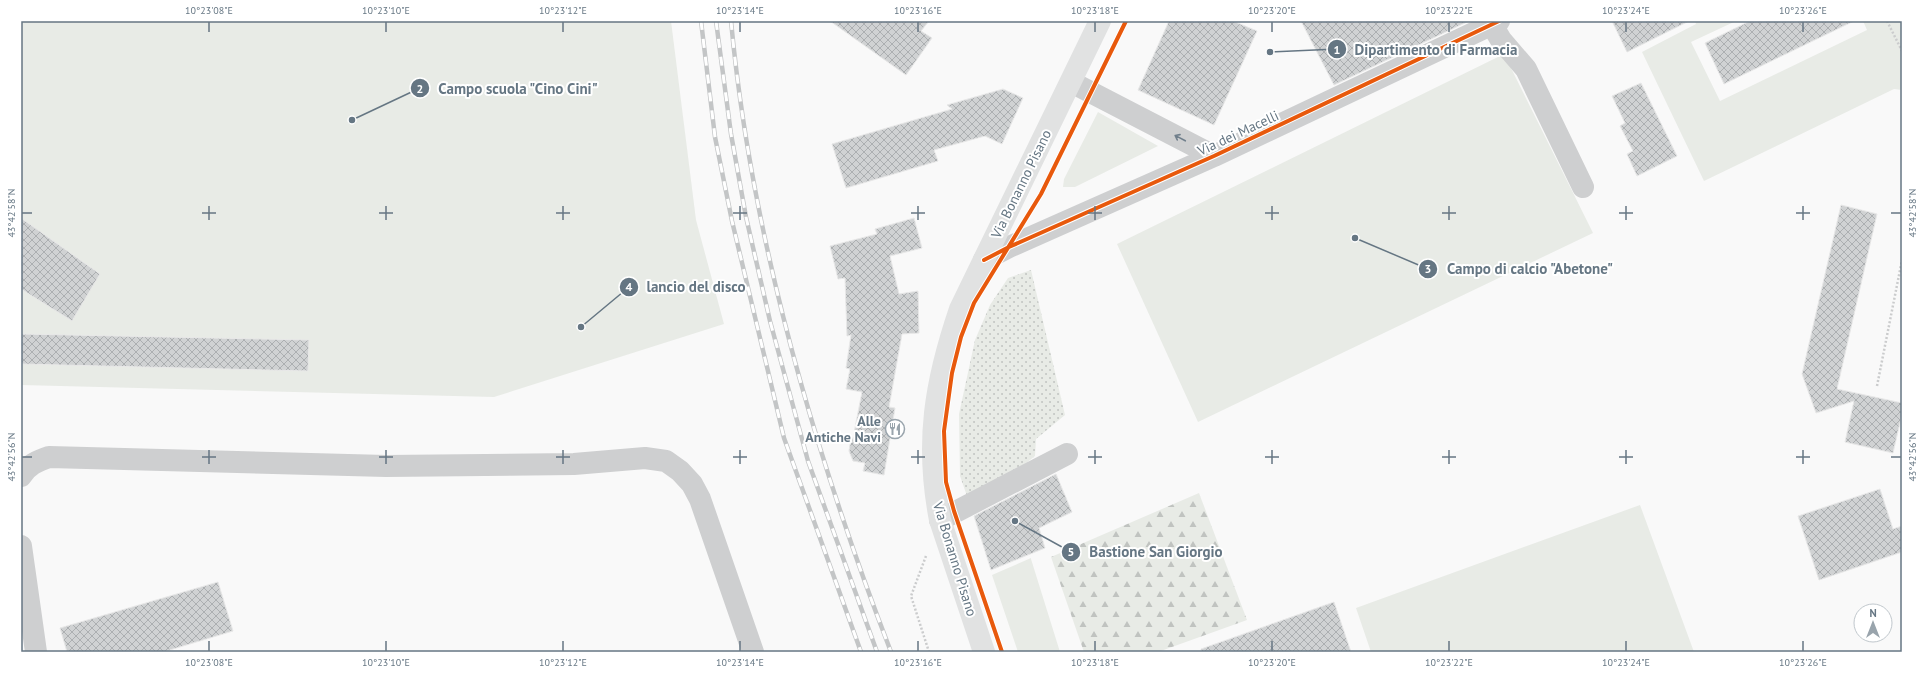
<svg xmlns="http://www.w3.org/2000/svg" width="1923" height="673" font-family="'PT Sans',sans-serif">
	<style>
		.grass { fill: #e8ebe6 }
		.forest { fill: url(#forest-firs) }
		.park { fill: url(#park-dots) }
		.building { fill: url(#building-cross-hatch); stroke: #e8e8e8 }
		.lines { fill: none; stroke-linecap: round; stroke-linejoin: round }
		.path { stroke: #cbcccd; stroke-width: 2.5; stroke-dasharray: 2 2; stroke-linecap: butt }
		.minor { stroke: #cecfd0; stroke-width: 22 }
		.major { stroke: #e1e2e2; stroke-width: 22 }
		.rail-casing { stroke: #c3c5c6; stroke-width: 4.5 }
		.rail { stroke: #fff; stroke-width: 3; stroke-dasharray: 9; stroke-linecap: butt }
		.cycleway-casing { stroke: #fff; stroke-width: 6 }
		.cycleway { stroke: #e8590c; stroke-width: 4 }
		.oneway { stroke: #707f8b }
		.ticks { fill: none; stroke: #657683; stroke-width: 1.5 }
		.labels { text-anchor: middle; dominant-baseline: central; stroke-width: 4; stroke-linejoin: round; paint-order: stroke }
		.street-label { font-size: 14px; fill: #657683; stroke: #fff }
		.poi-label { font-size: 14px; font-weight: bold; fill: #657683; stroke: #fff; text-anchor: end }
		.leader { fill: none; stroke: #657683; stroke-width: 1.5 }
		.callout-dot { fill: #657683; stroke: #fff; stroke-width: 1.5 }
		.mark-label { font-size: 12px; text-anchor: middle; font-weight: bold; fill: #fff }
		.callout-label { font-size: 15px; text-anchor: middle; font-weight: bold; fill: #657683; stroke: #fff; stroke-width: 4; stroke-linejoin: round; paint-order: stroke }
		.neatline { fill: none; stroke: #657683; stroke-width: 1.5 }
		.ticks-label { font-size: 10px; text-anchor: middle; fill: #657683 }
	</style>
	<defs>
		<pattern id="forest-firs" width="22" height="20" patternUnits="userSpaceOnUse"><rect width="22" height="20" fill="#e8ebe6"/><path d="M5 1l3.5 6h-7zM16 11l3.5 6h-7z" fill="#c0c3c0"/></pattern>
		<pattern id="park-dots" width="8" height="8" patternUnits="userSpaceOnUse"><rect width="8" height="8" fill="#e8ebe6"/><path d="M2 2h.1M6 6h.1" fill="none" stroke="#c0c3c0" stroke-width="1.8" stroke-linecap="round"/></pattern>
		<pattern id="building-cross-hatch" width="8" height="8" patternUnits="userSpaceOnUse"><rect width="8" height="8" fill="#d0d2d3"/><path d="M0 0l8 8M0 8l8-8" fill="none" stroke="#acafb1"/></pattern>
	</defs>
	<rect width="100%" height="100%" fill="#f9f9f9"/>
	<!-- grass -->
	<path class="grass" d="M21,21H671L696,220L724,324L494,397L21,385Z
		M1695,21H1736L1691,42L1720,101L1867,30L1863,21H1902V90L1894,89L1704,181L1642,52L1696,24Z
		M1504,54L1593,233L1198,422L1117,244Z
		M1098,112L1158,146L1075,187H1063L1064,179Z
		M1640,505L1694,652H1371L1356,608Z
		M1031,558V559L1060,652H1018L992,575Z"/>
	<!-- forest -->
	<path class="forest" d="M1199,493L1247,620L1158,652H1084L1051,557Z"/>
	<!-- park -->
	<path class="park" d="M1031,270L1065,415L1036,439L1035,456L1025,464L967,496L960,476L959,414L975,340L990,305L1008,278Z"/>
	<!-- building -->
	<path class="building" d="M830,21H929L921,31L932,38L906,75Z
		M1169,21H1233L1257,31L1214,125L1138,90Z
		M1301,21H1469L1334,85Z
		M1612,21H1689L1627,52Z
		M1750,21H1854L1724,84L1705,43Z
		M1641,83L1677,156L1637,176L1627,154L1633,151L1620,126L1625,123L1612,96Z
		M1003,89L1023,98L1002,144L985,136L934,150L938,161L846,188L832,144L952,109L947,105Z
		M1841,205L1877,214L1837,389L1902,403V414L1893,453L1845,442L1854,401L1816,413L1802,374Z
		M21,218L100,274L72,321L21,289Z
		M914,218L922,248L890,256L899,294L918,291L919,333L902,334L889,407L895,408L884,475L863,471L865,463L853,461L849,451L851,438H853L862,392L846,389L850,369L846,368L851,335L847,336L845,278L838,279L830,246L877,234L875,229Z
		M21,334L309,340L308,371L21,364Z
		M1056,474L1072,512L1039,528L1045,548L991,570L974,516Z
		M1880,489L1893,529L1902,526V552L1819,580L1798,516Z
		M218,582L233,631L163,652H67L60,628Z
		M1334,602L1351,652H1201V649Z"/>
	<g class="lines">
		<!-- path -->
		<path class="path" d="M1887,21L1902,51
			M1877,386L1902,260
			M926,556L911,596L929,652"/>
		<!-- minor -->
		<path class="minor" d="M1492,25L1501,40L1526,69L1583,187
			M1071,82L1214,156
			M984,260L1009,247L1214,156L1499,21
			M21,476C28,465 37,461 49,457L386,466L574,464L645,458L666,461L680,471L692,484L700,499L753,652
			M940,520L1067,454
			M21,546L36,652"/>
		<!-- major -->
		<path class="major" d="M984,652L940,520C925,443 935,382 960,309L1100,21"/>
		<!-- rail casing -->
		<g class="rail-casing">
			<path id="rail" d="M701,21L715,137L732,221L784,438L861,652
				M716,21L731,134L746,217L770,321L808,461L877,652
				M731,21C751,235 814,452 891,652"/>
		</g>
		<!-- rail -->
		<use href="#rail" class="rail"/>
		<!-- cycleway casing -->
		<g class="cycleway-casing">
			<path id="cycleway" d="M984,260L1009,247L1214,156L1499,21
				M1002,652L954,511L946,482L944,431L952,373L961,337L974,303L1041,194L1126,21"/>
		</g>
		<!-- cycleway -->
		<use href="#cycleway" class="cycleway"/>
	</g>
	<!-- one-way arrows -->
	<defs><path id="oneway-shaft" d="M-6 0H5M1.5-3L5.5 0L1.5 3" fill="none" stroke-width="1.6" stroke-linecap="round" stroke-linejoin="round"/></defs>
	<use class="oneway" href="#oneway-shaft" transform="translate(1180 138) rotate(-152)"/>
	<!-- ticks -->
	<path class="ticks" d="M209,22V32M386,22V32M563,22V32M740,22V32M918,22V32M1095,22V32M1272,22V32M1449,22V32M1626,22V32M1803,22V32M209,206V220M386,206V220M563,206V220M740,206V220M918,206V220M1095,206V220M1272,206V220M1449,206V220M1626,206V220M1803,206V220M22,213H32M202,213H216M379,213H393M556,213H570M733,213H747M911,213H925M1088,213H1102M1265,213H1279M1442,213H1456M1619,213H1633M1796,213H1810M1891,213H1901M209,450V464M386,450V464M563,450V464M740,450V464M918,450V464M1095,450V464M1272,450V464M1449,450V464M1626,450V464M1803,450V464M22,457H32M202,457H216M379,457H393M556,457H570M733,457H747M911,457H925M1088,457H1102M1265,457H1279M1442,457H1456M1619,457H1633M1796,457H1810M1891,457H1901M209,641V651M386,641V651M563,641V651M740,641V651M918,641V651M1095,641V651M1272,641V651M1449,641V651M1626,641V651M1803,641V651"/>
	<!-- icons -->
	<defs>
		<g id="restaurant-ring" transform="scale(1)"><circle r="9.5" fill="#fff" stroke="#99a4ac" stroke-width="1.5"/><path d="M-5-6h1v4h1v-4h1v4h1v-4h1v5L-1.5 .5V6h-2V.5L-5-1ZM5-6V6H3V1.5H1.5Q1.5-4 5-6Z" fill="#99a4ac"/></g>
	</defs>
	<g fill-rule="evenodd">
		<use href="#restaurant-ring" x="895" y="429"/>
	</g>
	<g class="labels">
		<!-- street labels -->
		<g class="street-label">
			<text transform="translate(1238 133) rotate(-25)">Via dei Macelli</text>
			<text transform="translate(1021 184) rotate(-64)">Via Bonanno Pisano</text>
			<text transform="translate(955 559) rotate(73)">Via Bonanno Pisano</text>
		</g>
		<!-- poi labels -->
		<g class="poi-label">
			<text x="881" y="421">Alle<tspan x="881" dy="16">Antiche Navi</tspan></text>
		</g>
	</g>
	<!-- callouts -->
	<path class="leader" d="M1270 52L1337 49M352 120L420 88M1355 238L1428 269M581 327L629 287M1015 521L1071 552"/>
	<g class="callout-dot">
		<circle cx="1270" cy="52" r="4"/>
		<circle cx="352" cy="120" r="4"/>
		<circle cx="1355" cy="238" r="4"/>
		<circle cx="581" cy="327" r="4"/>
		<circle cx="1015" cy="521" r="4"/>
		<circle cx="1337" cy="49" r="10"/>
		<circle cx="420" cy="88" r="10"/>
		<circle cx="1428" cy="269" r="10"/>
		<circle cx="629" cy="287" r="10"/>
		<circle cx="1071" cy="552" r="10"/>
	</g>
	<g class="mark-label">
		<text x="1337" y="54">1</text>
		<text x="420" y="93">2</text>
		<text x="1428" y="273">3</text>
		<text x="629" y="291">4</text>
		<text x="1071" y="556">5</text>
	</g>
	<g class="callout-label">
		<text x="1436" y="55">Dipartimento di Farmacia</text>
		<text x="518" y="94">Campo scuola "Cino Cini"</text>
		<text x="1530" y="274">Campo di calcio "Abetone"</text>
		<text x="696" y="292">lancio del disco</text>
		<text x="1156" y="557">Bastione San Giorgio</text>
	</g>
	<!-- border -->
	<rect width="1923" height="673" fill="none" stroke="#ffffff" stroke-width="44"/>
	<!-- north arrow -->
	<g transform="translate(1873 623)"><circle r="19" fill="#ffffff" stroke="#c1c8cd"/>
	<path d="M0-3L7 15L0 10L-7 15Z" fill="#99a4ac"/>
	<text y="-6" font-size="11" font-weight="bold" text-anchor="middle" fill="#657683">N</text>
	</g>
	<rect x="22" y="22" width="1879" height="629" class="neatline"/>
	<g class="ticks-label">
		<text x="209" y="14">10°23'08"E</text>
		<text x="386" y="14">10°23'10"E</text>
		<text x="563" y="14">10°23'12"E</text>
		<text x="740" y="14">10°23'14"E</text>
		<text x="918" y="14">10°23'16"E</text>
		<text x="1095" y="14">10°23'18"E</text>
		<text x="1272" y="14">10°23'20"E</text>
		<text x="1449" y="14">10°23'22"E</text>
		<text x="1626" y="14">10°23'24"E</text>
		<text x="1803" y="14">10°23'26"E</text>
		<text transform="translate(11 213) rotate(-90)" y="4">43°42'58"N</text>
		<text transform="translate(1912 213) rotate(-90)" y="4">43°42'58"N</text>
		<text transform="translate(11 457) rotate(-90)" y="4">43°42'56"N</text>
		<text transform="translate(1912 457) rotate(-90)" y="4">43°42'56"N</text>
		<text x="209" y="666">10°23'08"E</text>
		<text x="386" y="666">10°23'10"E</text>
		<text x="563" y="666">10°23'12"E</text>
		<text x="740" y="666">10°23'14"E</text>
		<text x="918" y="666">10°23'16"E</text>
		<text x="1095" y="666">10°23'18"E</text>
		<text x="1272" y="666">10°23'20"E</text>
		<text x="1449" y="666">10°23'22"E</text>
		<text x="1626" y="666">10°23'24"E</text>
		<text x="1803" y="666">10°23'26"E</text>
	</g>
</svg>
